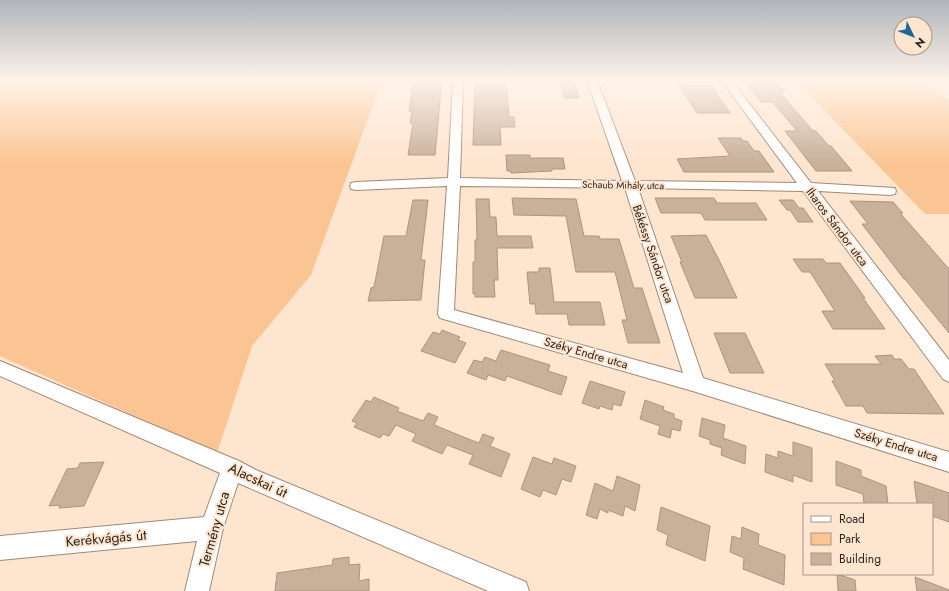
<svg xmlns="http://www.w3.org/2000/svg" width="949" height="591" font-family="Jost,sans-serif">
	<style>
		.green { fill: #fbc593 }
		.building { fill: #c8b09b; stroke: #ab9480 }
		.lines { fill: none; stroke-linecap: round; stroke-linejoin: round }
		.minor-casing { stroke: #a08975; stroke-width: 2 }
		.minor { fill: #fff; fill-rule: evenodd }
		.labels { text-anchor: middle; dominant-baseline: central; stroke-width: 4; stroke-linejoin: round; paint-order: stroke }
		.far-street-label { font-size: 10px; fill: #281f17; stroke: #fee5cf }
		.street-label { font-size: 12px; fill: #281f17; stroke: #fee5cf }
		.near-street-label { font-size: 14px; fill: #281f17; stroke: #fee5cf }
	</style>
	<rect width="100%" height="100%" fill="#fee5cf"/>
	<!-- green -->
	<path class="green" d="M0,80H382L311,275L252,346L217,453L0,356Z
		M795,80H920L949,101V214H925Z"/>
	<!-- building -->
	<path class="building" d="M414,80H442L435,155H408L413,123H410L412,111H409Z
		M745,80H776L785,91H780L788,102L813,131H816L829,146H831L852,171H816L785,131H797L773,102H761Z
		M560,81H574L579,98H564Z
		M475,84H506L509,117H514L515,127H500L501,145H473Z
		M679,85H711L730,113H697Z
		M718,138H741L743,141H747L754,151H759L774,172H684L677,159L730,156Z
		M506,155H530V158H563L565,169H552V171L511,173V171H507Z
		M512,198L576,199L584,236H599L600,239H619L634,288H642L660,343H628L622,320H627L615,272H576L566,216L514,215Z
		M655,198H714L717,203H756L767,220H705L701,213H661Z
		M476,199H489L490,217H496L497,236H531L533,248H497L498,280H494L495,297H475V293L473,294V262H475V240H477Z
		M413,200H428L421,260H425L421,300L368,301L371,288L374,287L384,236H406Z
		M779,200H793L799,208H803L813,222H798L790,210H787Z
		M850,201L893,202L903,213H900L949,269V333L905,279H904L862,224H868Z
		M706,235L720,262L737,298H695L680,262H682L671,236Z
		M793,259H823L826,263H840L865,298H863L885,329H833L822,311H835L810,272H802Z
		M539,268H550L554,302H600L605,325H569L567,314H536L535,304H530L527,272H539Z
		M442,330L460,337L458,340L466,343L455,363L421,351L433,332L440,334Z
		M714,333H745L764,373H730Z
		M501,350L550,365L548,371L567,377L561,395L507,376L505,381L488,375L486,380L467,373L474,360L482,362L485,357L496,361Z
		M892,355L894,359H901L909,369H914L944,414L867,413L863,406H846L832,381H835L825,364H881L875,356Z
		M590,381L625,392L621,406L613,404L612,410L600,406L599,409L582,403Z
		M374,397L399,408L397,411L423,421L428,413L438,417L434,425L471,440L479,443L483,434L494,438L490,446L510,454L501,477L469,464L473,455L447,445L442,454L412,441L416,434L396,425L389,436L383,434L380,438L354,427L357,423L352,421L366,400L371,402Z
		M645,400L664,407L663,410L674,414V418L682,421L680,431L672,429L670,438L658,434L660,426L640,419Z
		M702,418L725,425L723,438L746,446L745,464L721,455L722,448L710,444V440L699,436Z
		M793,442L812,448V482L793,475V482L765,472L766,454L778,458V451L793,456Z
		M533,457L552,464L554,458L576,466L571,482L562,479L556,495L543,490L540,497L521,489Z
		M836,461L861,470V476L886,486L888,504H864L863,494L836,485Z
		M104,462L84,506L59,508L60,505L49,506L67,469L78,468L80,463Z
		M617,476L640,485L635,511L625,506L623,516L608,510V513L600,509L597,519L586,515L595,483L613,491Z
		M914,481L949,493V522L932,516V504H917Z
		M661,507L710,526L705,561L666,545L668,535L657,530Z
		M742,527L759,534L758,545L785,555L784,585L743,569L744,558L730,552L732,536L741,539Z
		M349,557V565L360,564L359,581L369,579V591H275L277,573L332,565L333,559Z
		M837,574L855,580L856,591H838Z
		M915,577L949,590V591H917Z"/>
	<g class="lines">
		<!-- minor casing -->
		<g class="minor-casing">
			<path id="minor" d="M453,80H463L460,178L622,181L587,80H597L635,181L797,183L721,80H731L811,183L895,188L896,191L895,194L890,195L818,191L949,360V382L943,379L803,191L638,188L703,378L949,452V472L696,392L440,318L438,314L447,186L356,190L351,189L350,186L351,183L356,182L448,178ZM460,186L625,188L683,373L454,310Z
				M0,361L239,461L256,470L526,582L529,591H488L238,483L223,528L209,591H185L197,541L0,560V536L204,517L220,473L0,376Z"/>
		</g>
		<!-- minor -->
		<use href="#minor" class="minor"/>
	</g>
	<!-- sky -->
	<linearGradient id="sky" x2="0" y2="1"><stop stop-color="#b0b5ba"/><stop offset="0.49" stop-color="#fff3e9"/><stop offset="1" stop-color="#fff3e9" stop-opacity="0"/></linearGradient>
	<rect width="949" height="163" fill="url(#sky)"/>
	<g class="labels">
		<!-- far-street labels -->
		<g class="far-street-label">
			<text transform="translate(623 185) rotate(1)">Schaub Mihály utca</text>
		</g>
		<!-- street labels -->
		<g class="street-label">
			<text transform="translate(837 227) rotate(53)">Iharos Sándor utca</text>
			<text transform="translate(653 254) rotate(71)">Békéssy Sándor utca</text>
			<text transform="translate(586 353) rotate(16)">Széky Endre utca</text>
			<text transform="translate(896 445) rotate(17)">Széky Endre utca</text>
		</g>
		<!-- near-street labels -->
		<g class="near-street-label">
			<text transform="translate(258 480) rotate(25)">Alacskai út</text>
			<text transform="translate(214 529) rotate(-74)">Termény utca</text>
			<text transform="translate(106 538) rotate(-5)">Kerékvágás út</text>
		</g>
	</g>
	<!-- legend -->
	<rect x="803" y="503" width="130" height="72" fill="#fee5cf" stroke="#a89685"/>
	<rect x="811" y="516" width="20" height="6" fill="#ffffff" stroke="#a89685"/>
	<text x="839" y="523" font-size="12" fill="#281f17">Road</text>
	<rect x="811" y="533" width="20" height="12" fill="#fbc593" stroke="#a89685"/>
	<text x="839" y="543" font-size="12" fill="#281f17">Park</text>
	<rect x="811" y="553" width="20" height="12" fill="#c8b09b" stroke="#a89685"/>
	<text x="839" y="563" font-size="12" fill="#281f17">Building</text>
	<!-- north arrow -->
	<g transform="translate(913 36) rotate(133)"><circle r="19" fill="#fee5cf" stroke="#a89685"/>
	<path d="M0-3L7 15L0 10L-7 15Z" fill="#1b679a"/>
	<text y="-6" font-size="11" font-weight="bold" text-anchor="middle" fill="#281f17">N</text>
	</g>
</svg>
